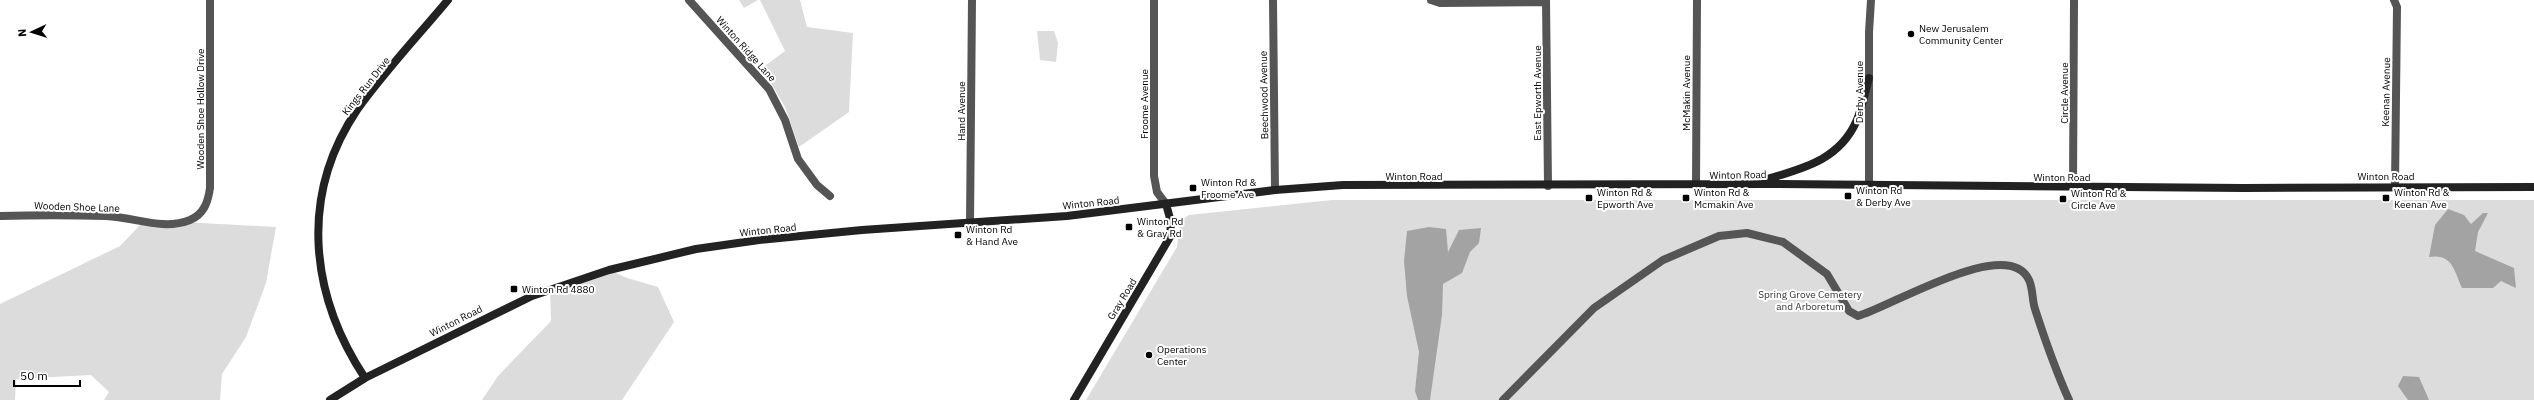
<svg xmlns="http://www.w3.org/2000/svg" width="2534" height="400" font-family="'IBM Plex Sans',sans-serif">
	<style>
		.green { fill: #dcdcdc }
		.water { fill: #a3a3a3 }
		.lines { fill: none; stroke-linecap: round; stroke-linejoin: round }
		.street { stroke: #555; stroke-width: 8 }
		.secondary { stroke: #222; stroke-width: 8 }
		.poi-dot { fill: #000; stroke: #fff; stroke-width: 1.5 }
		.labels { text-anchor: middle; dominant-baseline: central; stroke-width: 4; stroke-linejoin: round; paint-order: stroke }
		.poi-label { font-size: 10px; fill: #000; stroke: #fff; text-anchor: start }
		.street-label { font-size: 10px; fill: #000; stroke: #fff }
		.park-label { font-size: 10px; fill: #333; stroke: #fff }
	</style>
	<rect width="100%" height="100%" fill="#fff"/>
	<!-- green -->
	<path class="green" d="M739,0H758L744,8Z
		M760,0H800L807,27L853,33L849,112L799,147L785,107L762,68L785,51Z
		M1037,31H1054L1058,43L1056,62L1040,60Z
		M1332,200H2534V400H1086L1177,247L1180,221L1189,215Z
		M183,222L276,227L266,283L246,337L222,374L220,400H104L109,392L91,375L16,379L15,400H0V304L120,246L142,223Z
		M609,270L627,278L658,287L674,322L622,400H482L498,376L551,321L550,289Z"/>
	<!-- water -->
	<path class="water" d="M2448,209L2464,215L2471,224L2483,213H2488L2478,232L2475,251L2514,268L2516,288L2501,281L2493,288H2462C2454,270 2452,253 2429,257L2435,225Z
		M1429,227L1446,229L1448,252L1459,230L1481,228L1479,243L1470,252L1462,273L1443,284L1442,315L1430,400H1418L1415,391L1419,352L1407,296L1404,261L1407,231Z
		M2403,376L2419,377L2429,400H2408L2398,386Z"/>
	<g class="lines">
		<!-- street -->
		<path class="street" d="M689,0L769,89L785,120L798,159L817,185L830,196
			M1154,0V176L1157,192L1166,204
			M1273,0L1275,190
			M1431,0L1440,3L1546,2
			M1546,0L1548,186
			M2394,0L2397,7L2395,186
			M1869,185V32L1871,0
			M1696,186L1697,0
			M2073,187L2074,0
			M0,216C35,215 71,215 106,216C135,217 162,231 190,220C204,214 208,202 210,188V0
			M970,223L972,0
			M1503,400L1594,308L1663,260L1719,236L1747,233L1783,242L1827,274L1849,311L1858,316C1891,307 2008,234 2029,280C2033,288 2032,300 2035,309C2045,340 2056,371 2069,400"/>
		<!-- secondary -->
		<path class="secondary" d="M1761,181C1799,169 1838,162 1856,122C1862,109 1865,92 1869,78
			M365,378C310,295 299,196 357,110C384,72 418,36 448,0
			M330,400L365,378L532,296L609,270L696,249L759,240L862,230L1067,216L1275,190L1343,185L1770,184L2244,188L2534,187
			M1074,400L1170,237L1171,222L1166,204"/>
	</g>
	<!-- markers -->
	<g class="poi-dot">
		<circle cx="1911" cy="34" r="4"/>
		<rect x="1189" y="184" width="8" height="8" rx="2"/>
		<rect x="1844" y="192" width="8" height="8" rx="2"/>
		<rect x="1585" y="194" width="8" height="8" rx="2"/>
		<rect x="1682" y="194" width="8" height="8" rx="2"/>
		<rect x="2382" y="194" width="8" height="8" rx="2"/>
		<rect x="2059" y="195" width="8" height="8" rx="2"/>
		<rect x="1125" y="223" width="8" height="8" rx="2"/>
		<rect x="954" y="231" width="8" height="8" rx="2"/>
		<rect x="510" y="285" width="8" height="8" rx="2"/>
		<circle cx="1149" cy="355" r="4"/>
	</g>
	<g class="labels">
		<!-- poi labels -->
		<g class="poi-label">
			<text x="1919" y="28">New Jerusalem<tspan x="1919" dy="12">Community Center</tspan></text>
			<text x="1201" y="182">Winton Rd &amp;<tspan x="1201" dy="12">Froome Ave</tspan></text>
			<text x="1856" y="190">Winton Rd<tspan x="1856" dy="12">&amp; Derby Ave</tspan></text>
			<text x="1597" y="192">Winton Rd &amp;<tspan x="1597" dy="12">Epworth Ave</tspan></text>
			<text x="1694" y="192">Winton Rd &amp;<tspan x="1694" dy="12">Mcmakin Ave</tspan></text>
			<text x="2394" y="192">Winton Rd &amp;<tspan x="2394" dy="12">Keenan Ave</tspan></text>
			<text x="2071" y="193">Winton Rd &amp;<tspan x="2071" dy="12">Circle Ave</tspan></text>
			<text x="1137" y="221">Winton Rd<tspan x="1137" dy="12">&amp; Gray Rd</tspan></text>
			<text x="966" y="229">Winton Rd<tspan x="966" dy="12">&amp; Hand Ave</tspan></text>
			<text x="522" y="289">Winton Rd 4880</text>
			<text x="1157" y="349">Operations<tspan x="1157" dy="12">Center</tspan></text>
		</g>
		<!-- street labels -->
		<g class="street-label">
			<text transform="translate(746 49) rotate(48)">Winton Ridge Lane</text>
			<text transform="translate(366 86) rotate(-52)">Kings Run Drive</text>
			<text transform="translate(1859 92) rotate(-90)">Derby Avenue</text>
			<text transform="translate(2386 92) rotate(-89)">Keenan Avenue</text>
			<text transform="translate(1537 93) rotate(-90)">East Epworth Avenue</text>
			<text transform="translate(1686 93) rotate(-90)">McMakin Avenue</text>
			<text transform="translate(2064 93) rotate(-90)">Circle Avenue</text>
			<text transform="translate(1264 95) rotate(-91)">Beechwood Avenue</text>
			<text transform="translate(1144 104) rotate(-90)">Froome Avenue</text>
			<text transform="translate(200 109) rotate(-90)">Wooden Shoe Hollow Drive</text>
			<text transform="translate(961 111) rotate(-90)">Hand Avenue</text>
			<text transform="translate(1738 175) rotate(-1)">Winton Road</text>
			<text x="1414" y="176">Winton Road</text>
			<text x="2386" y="176">Winton Road</text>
			<text x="2062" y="177">Winton Road</text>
			<text transform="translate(1091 203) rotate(-6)">Winton Road</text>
			<text transform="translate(77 207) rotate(2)">Wooden Shoe Lane</text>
			<text transform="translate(768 230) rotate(-6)">Winton Road</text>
			<text transform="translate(1122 299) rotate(-59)">Gray Road</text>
			<text transform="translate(456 321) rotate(-27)">Winton Road</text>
		</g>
		<!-- park labels -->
		<g class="park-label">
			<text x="1810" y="294">Spring Grove Cemetery<tspan x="1810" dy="12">and Arboretum</tspan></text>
		</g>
	</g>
	<!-- north arrow -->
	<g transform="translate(32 32) rotate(266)" stroke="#ffffff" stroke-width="3" paint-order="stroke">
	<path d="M0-3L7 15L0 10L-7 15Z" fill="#000000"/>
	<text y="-6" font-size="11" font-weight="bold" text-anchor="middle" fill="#000000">N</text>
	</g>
	<!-- scale -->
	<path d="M14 380v6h66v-6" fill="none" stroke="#000000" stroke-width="2"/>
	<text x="20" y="380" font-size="12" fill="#000000" stroke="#ffffff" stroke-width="3" paint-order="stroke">50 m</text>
</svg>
